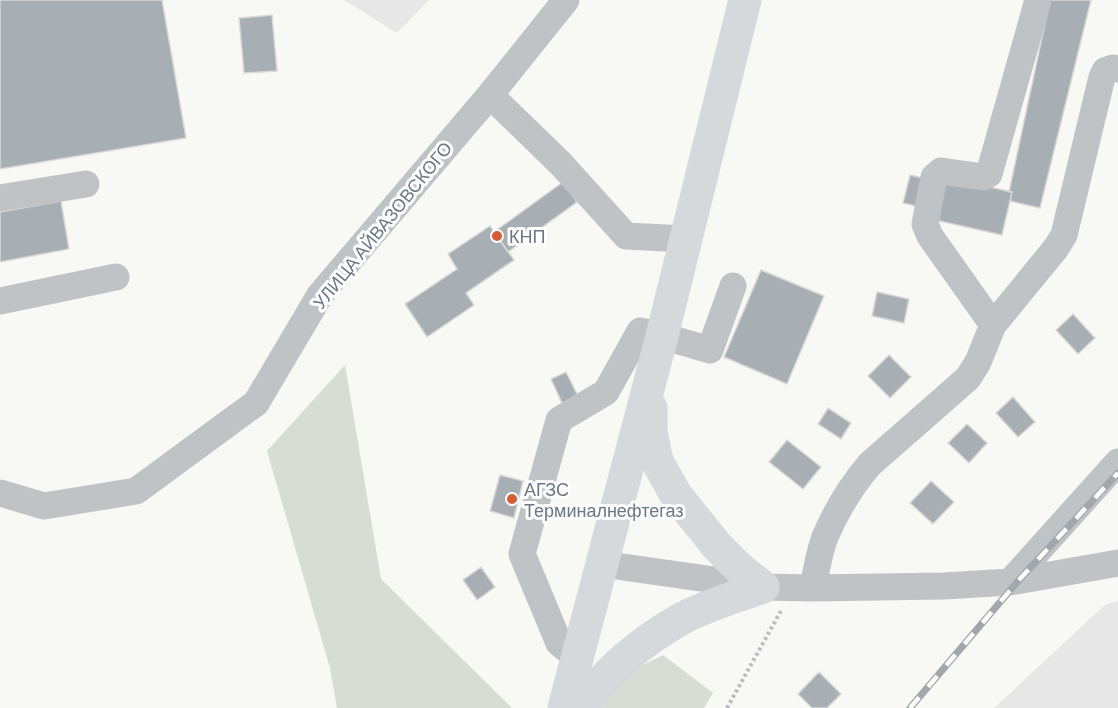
<svg xmlns="http://www.w3.org/2000/svg" width="1118" height="708" font-family="Barlow,sans-serif">
	<style>
		.built { fill: #e6e7e6 }
		.green { fill: #d7dcd5 }
		.building { fill: #a7aeb4; stroke: #d9d9d8; stroke-width: 1.5 }
		.lines { fill: none; stroke-linecap: round; stroke-linejoin: round }
		.path { stroke: #b9bcbe; stroke-width: 4; stroke-dasharray: 3 3; stroke-linecap: butt }
		.minor { stroke: #bfc3c6; stroke-width: 27 }
		.major { stroke: #d5d9dc; stroke-width: 33 }
		.rail-casing { stroke: #a1a7ac; stroke-width: 7 }
		.rail { stroke: #fff; stroke-width: 4.5; stroke-dasharray: 14; stroke-linecap: butt }
		.poi-dot { fill: #d65b37; stroke: #fff; stroke-width: 2 }
		.labels { text-anchor: middle; dominant-baseline: central; stroke-width: 6; stroke-linejoin: round; paint-order: stroke }
		.street-label { font-size: 18px; fill: #697884; stroke: #fff }
		.poi-label { font-size: 18px; fill: #697884; stroke: #fff; text-anchor: start }
	</style>
	<rect width="100%" height="100%" fill="#f8f8f5"/>
	<!-- built -->
	<path class="built" d="M344,0H429L397,33Z
		M1118,601V708H994L1106,604Z"/>
	<!-- green -->
	<path class="green" d="M345,365L381,579L512,708H337L330,668L267,451Z
		M663,655L713,693L704,708H596L616,678Z"/>
	<!-- building -->
	<path class="building" d="M0,0H162L186,138L0,169Z
		M1050,0H1091L1040,208L1010,201L1012,192H1009Z
		M272,15L277,71L244,73L239,18Z
		M910,175L927,179L921,207L903,203Z
		M945,177L1012,192L1002,235L935,220Z
		M563,182L577,202L508,252L494,232Z
		M61,201L69,249L0,262V212Z
		M490,226L514,260L466,293L474,305L427,337L405,304L457,269L448,254Z
		M761,270L824,296L787,384L724,357Z
		M877,292L909,299L904,323L872,316Z
		M1073,314L1095,338L1078,354L1056,330Z
		M889,355L911,377L890,398L868,376Z
		M566,372L578,396L562,403L551,379Z
		M1013,397L1035,422L1018,437L996,413Z
		M828,408L851,423L841,439L818,424Z
		M967,424L987,443L969,463L948,443Z
		M787,440L821,467L803,489L769,462Z
		M500,475L523,481L514,518L490,511Z
		M931,481L954,502L933,524L910,503Z
		M481,567L495,587L477,600L463,580Z
		M819,672L841,694L827,708H812L798,694Z"/>
	<g class="lines">
		<!-- path -->
		<path class="path" d="M727,708L782,609"/>
		<!-- minor -->
		<path class="minor" d="M490,95L561,164L626,236L686,239
			M0,198L86,184
			M0,301L116,277
			M993,325L1056,248L1064,235L1102,77L1105,71L1113,68L1118,69
			M0,493L44,506L136,491L256,403L320,295L490,95L566,0
			M602,564L763,587L813,588L944,586L1010,582L1118,563
			M1010,582L1118,462
			M813,588C816,571 819,553 825,537C836,511 852,485 870,464L968,378L978,362L993,325L930,236L925,224L934,177L941,171L984,177L989,174L1038,0
			M577,658L559,643L522,554L559,420L606,392L640,331L662,336L710,350L733,286"/>
		<!-- major -->
		<path class="major" d="M651,408V432L657,461L676,495L717,546L739,568L763,587
			M564,708L662,336L745,0
			M582,708C605,670 643,641 681,619C707,605 736,597 763,587"/>
		<!-- rail casing -->
		<g class="rail-casing">
			<path id="rail" d="M910,708L1018,581L1118,473"/>
		</g>
		<!-- rail -->
		<use href="#rail" class="rail"/>
	</g>
	<!-- markers -->
	<g class="poi-dot">
		<circle cx="497" cy="236" r="6"/>
		<circle cx="512" cy="499" r="6"/>
	</g>
	<g class="labels">
		<!-- street labels -->
		<g class="street-label">
			<text transform="translate(382 225) rotate(-51)">УЛИЦА АЙВАЗОВСКОГО</text>
		</g>
		<!-- poi labels -->
		<g class="poi-label">
			<text x="509" y="236">КНП</text>
			<text x="524" y="489">АГЗС<tspan x="524" dy="21">Терминалнефтегаз</tspan></text>
		</g>
	</g>
</svg>
